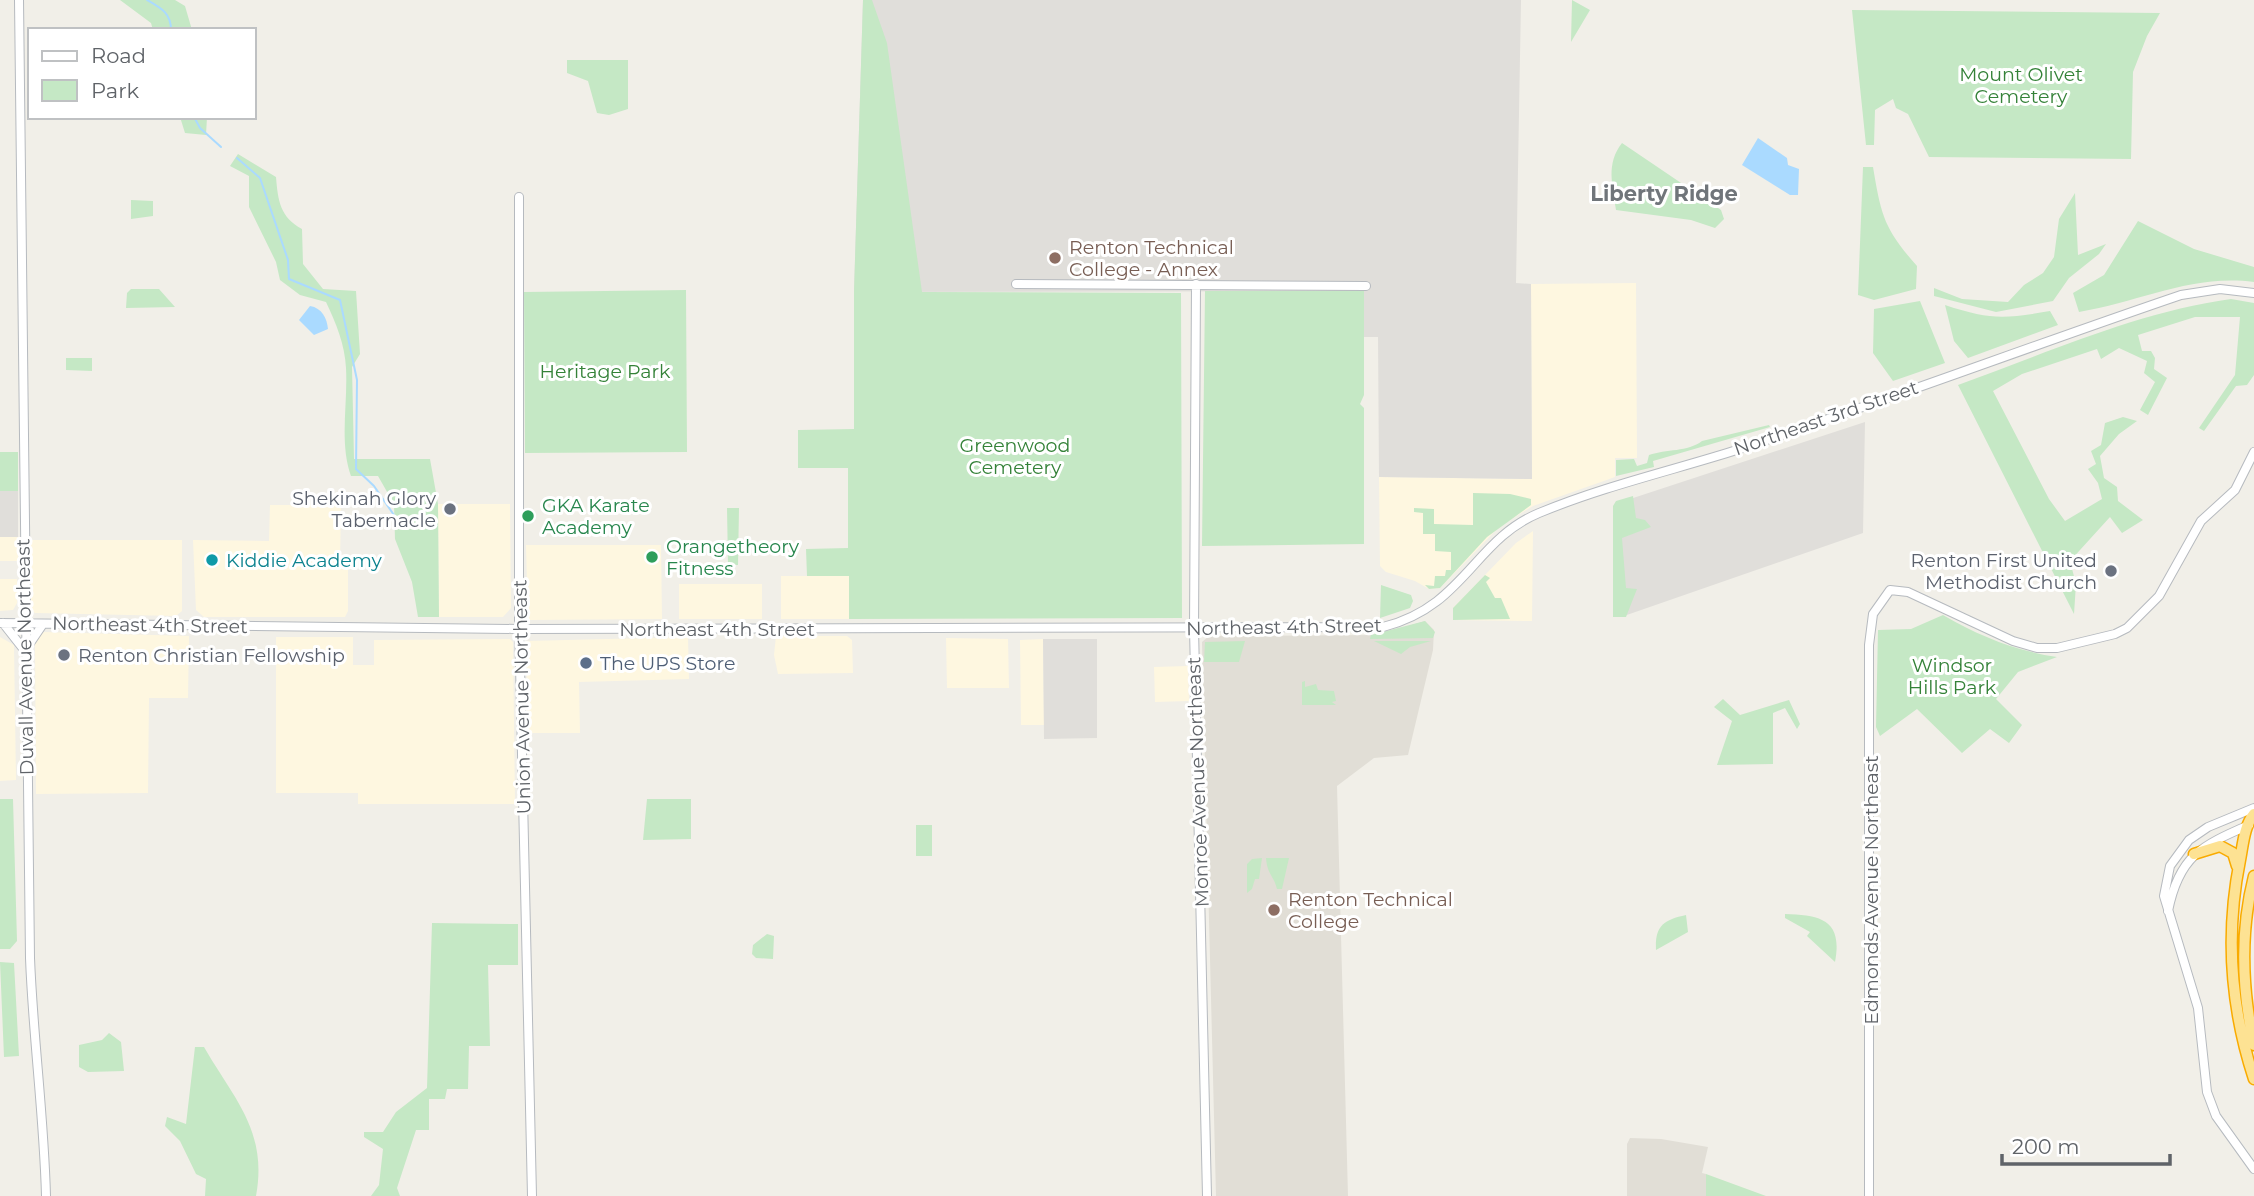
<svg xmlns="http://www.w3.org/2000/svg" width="2254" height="1196" font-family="Montserrat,sans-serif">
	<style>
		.commercial { fill: #fef7e0 }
		.industrial { fill: #e0deda }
		.education { fill: #e1ded6 }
		.green { fill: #c5e8c5 }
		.water { fill: #aadaff }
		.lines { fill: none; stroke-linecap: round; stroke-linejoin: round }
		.stream { stroke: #aadaff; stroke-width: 2 }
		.secondary-casing { stroke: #b6babf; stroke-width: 10 }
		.highway-casing { stroke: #f9ab00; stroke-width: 13 }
		.secondary { stroke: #fff; stroke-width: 8 }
		.highway { stroke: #fde293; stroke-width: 10 }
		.education-dot { fill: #8d6e63; stroke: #fff; stroke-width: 2.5 }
		.worship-dot { fill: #6b7280; stroke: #fff; stroke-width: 2.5 }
		.leisure-dot { fill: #2e9e5b; stroke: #fff; stroke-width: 2.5 }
		.culture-dot { fill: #0f9aa8; stroke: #fff; stroke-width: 2.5 }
		.service-dot { fill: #5c6f8a; stroke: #fff; stroke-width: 2.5 }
		.labels { text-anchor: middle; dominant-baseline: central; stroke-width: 6; stroke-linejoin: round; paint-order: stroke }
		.park-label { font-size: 19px; fill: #348238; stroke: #fff }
		.education-label { font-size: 19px; fill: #785e54; stroke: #fff; text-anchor: start }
		.street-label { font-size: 19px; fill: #5f6368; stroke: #fff }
		.worship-label { font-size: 19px; fill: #5b616d; stroke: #fff; text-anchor: end }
		.leisure-label { font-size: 19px; fill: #27864d; stroke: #fff; text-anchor: start }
		.culture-label { font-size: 19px; fill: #0d838f; stroke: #fff; text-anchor: start }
		.service-label { font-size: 19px; fill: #4e5e75; stroke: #fff; text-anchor: start }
		.neighbourhood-label { font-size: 21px; font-weight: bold; fill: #70757a; stroke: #fff }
	</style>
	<rect width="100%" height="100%" fill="#f1efe8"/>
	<!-- commercial -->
	<path class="commercial" d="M1636,283L1637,458H1615V477L1533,506L1500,526L1440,588L1429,589L1415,581L1386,572L1380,566L1379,477L1532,479L1531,284Z
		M438,504H510L511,608L503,617H439Z
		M270,505H341L340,564H348V611L345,617H204L196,610L193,540L269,541Z
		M1533,531L1532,621L1453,620V608L1516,543Z
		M0,537H18V561H0Z
		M30,540H182V611L176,616L35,613L28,607Z
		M526,545H661L662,619L528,620Z
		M781,576H849V619H781Z
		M0,579H17V603L13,610L0,611Z
		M679,584H762V619H679Z
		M44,632L189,636L188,698H149L148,793L36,794L35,643L38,636Z
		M776,636H847L852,640L853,673L778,674L774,655Z
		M0,637L14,645L16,780L0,781Z
		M276,637H353V665H374V640L510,639L513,642L515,804H358V793H276Z
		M688,637L689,679L579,682L580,733H528L526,641Z
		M946,638L1008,639L1009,688H947Z
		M1043,639L1044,725H1021L1020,640Z
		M1188,666L1189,701L1155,702L1154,667Z"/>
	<!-- industrial -->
	<path class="industrial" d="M863,0H1521L1516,283L1531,284L1532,479L1379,477L1378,337H1364V291L854,292Z
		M1865,422L1863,533L1621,617V502Z
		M0,491H18V537H0Z
		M1043,639H1097V738L1044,739Z"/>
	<!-- education -->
	<path class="education" d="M1425,621L1434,630L1433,650L1408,755L1374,758L1337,786L1348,1196H1216L1202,642L1209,636L1378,635Z
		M1630,1138L1661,1139L1708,1147L1702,1173L1706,1174V1196H1627V1144Z"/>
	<!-- green -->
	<path class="green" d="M120,0H175L185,6L192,30H153L151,23Z
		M863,0H872L887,43L922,292L1181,293L1182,618L849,619V576H807L806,549L848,548V468H798V430L854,429V292Z
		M1572,0L1590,10L1571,42Z
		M1852,10L2160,13L2147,36L2133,72L2131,159L1929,157L1908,114L1896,108L1893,99L1875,110L1874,145H1866Z
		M567,60H628V109L609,115L597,113L588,81L567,73Z
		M180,117H207L206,135L185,133Z
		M1622,143L1721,210L1724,219L1715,228L1691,220L1616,210C1612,186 1606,163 1622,143Z
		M238,154L276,177C278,201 280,217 302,229L303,264L323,289L356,291L360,354L352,367L354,459H430L438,504L439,617H418L412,582L395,539L394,504L378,476H351C339,442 348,404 346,368C345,345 336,323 326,302L300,295L280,280L276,262L249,207V176L230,166Z
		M1863,167H1873C1881,215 1884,229 1917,266L1916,289L1874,300L1858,295Z
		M2075,193L2078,255L2106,244L2099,254L2069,278L2053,301L1996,312L1934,296V288L1962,299L2008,302L2024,285L2043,273L2054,257L2059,219Z
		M131,200L153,201V216L131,219Z
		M2138,221L2194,249L2254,267V282C2190,274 2141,302 2079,312L2073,293L2104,275Z
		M131,289H159L175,307L126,308L127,293Z
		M686,290L687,452L525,453L524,292Z
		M1205,291H1364V395L1360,404L1364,408V544L1202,546Z
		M2231,299L2254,303V375L2247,385L2236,386L2204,431L2199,428L2235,375L2240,317H2195L2138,335L2142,351H2151L2155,358L2154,369L2167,378L2148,415L2140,410L2155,382L2144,373L2147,361L2119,348L2101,359L2097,349L2022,374L1993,391L2049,499L2065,521L2102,499L2098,483L2088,469L2096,464L2091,451L2101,445L2105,423L2123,417L2137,421L2119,434L2100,456L2104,478L2117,487L2118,501L2143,520L2122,533L2110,517L2070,561L2076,584L2074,614L1958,385C2047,353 2137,312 2231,299Z
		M1920,301L1945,363L1893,381L1873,353L1874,309Z
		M1945,305C1990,320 2004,319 2050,311L2058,325L1968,358L1954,341Z
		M66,358H92V371L66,370Z
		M1769,425L1770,427L1653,461L1654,467L1616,476V460L1634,459L1637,466L1647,463L1649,455C1666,449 1688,452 1702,441Z
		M0,452H18V491H0Z
		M1473,493L1510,494L1531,499V505L1487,537L1440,588L1429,589L1425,585L1434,586L1435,576H1445L1446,570H1451V552L1435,551V534H1423V513L1414,512V508L1434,509V524L1473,525Z
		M1633,496L1636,518L1645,520L1651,527L1622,538L1626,588L1637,589L1626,617H1613V506L1616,501Z
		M727,508H739L738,565H728Z
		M1485,575L1490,578L1486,582L1495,598H1501L1510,619L1453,620V608Z
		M1381,585L1411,595L1413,601L1410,608L1380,618Z
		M1943,615C1979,636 2016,651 2057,657L2018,672L1996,699L2022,725L2009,743L1990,729L1962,753L1917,709L1880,736L1876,727L1878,630L1911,629Z
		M1425,621L1435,632L1433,638L1370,639L1371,635Z
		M1245,641L1239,662H1204L1205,642Z
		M1374,641H1431L1410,647L1401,654Z
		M1305,681V687L1316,684L1318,690L1334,691L1336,701L1332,702L1336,705H1302V682Z
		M1723,699L1740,715L1789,700L1800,724L1797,729L1785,708L1773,713V764L1717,765L1732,721L1714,707Z
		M0,799H13L17,941L10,949H0Z
		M647,799H691V839L643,840Z
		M916,825H932V856H916Z
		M1262,858L1259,879H1255L1252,889L1247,893V864L1252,859Z
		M1266,858H1289L1282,889H1277C1274,876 1267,874 1266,858Z
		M1785,914C1821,915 1843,920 1835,962L1807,936L1810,932L1785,918Z
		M1686,915L1688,932L1656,950C1655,926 1663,920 1686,915Z
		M432,923L518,924V965H488L490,1046H469L468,1089H447L445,1099H429V1130H416L397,1188L400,1196H371L379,1185L383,1149L364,1137V1132H383L396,1112L427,1088Z
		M767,934L774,936L773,959L756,958L752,954L753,945Z
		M0,962L14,963L19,1056L4,1057Z
		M109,1033L121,1042L124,1071L88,1072L79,1067V1045L102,1040Z
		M195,1047H204C234,1099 268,1131 256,1196H205L206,1179L196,1174L180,1141L165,1126L167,1117L186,1124Z
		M1706,1174L1766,1196H1706Z"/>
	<!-- water -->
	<path class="water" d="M1758,138L1787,158L1788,165L1799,169L1798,195H1790L1742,165Z
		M310,306C322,308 327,318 328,329L314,335L299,320Z"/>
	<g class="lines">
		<!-- stream -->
		<path class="stream" d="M147,0C161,8 171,13 171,30
			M194,117L200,128L221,147
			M237,158L260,178L288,260L289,279L340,300L357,380L356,469L374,486L396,518"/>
		<!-- secondary casing -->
		<g class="secondary-casing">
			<path id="secondary" d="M19,0L30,958C33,1037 44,1116 46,1196
				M519,197V621L532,1196
				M1016,284L1366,286
				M1196,284L1194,629L1207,1196
				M0,623L519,629L1383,627C1464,607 1474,540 1539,513C1604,486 1674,470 1740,449C1888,400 2034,345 2181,295L2220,289L2254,293
				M3,623L25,651
				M26,649L43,624
				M2254,808L2208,827L2189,840L2170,866L2164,896L2198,1008L2207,1092L2216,1116L2254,1169
				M2168,911C2179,856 2201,846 2249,825
				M1869,1196V645L1873,614L1890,590L1908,592L2013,641L2037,648H2057L2115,634L2127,628L2159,596L2201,521L2235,490L2254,452"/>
		</g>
		<!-- highway casing -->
		<g class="highway-casing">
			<path id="highway" d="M2254,814C2244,826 2243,845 2240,860C2225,935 2230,1006 2254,1079
				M2194,854L2220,846L2233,853L2237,866
				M2254,876C2240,931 2242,989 2254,1045"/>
		</g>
		<!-- secondary -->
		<use href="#secondary" class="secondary"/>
		<!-- highway -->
		<use href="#highway" class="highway"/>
	</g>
	<!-- markers -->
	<g class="education-dot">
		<circle cx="1055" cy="258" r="7"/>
		<circle cx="1274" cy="910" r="7"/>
	</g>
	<g class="worship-dot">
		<circle cx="450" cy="509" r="7"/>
		<circle cx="2111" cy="571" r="7"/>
		<circle cx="64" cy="655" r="7"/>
	</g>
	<g class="leisure-dot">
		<circle cx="528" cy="516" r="7"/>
		<circle cx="652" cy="557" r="7"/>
	</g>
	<circle class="culture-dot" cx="212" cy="560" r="7"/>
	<circle class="service-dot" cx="586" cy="663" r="7"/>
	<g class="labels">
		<!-- park labels -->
		<g class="park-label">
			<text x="2021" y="74">Mount Olivet<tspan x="2021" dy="22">Cemetery</tspan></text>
			<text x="605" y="371">Heritage Park</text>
			<text x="1015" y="445">Greenwood<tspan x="1015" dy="22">Cemetery</tspan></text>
			<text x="1952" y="665">Windsor<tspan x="1952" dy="22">Hills Park</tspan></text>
		</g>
		<!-- education labels -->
		<g class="education-label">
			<text x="1069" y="247">Renton Technical<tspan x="1069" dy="22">College - Annex</tspan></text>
			<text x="1288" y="899">Renton Technical<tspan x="1288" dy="22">College</tspan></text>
		</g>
		<!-- street labels -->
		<g class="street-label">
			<text transform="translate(1826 418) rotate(-19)">Northeast 3rd Street</text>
			<text transform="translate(150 625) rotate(1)">Northeast 4th Street</text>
			<text transform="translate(1284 627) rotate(-1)">Northeast 4th Street</text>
			<text x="717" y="629">Northeast 4th Street</text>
			<text transform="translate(25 657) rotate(-91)">Duvall Avenue Northeast</text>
			<text transform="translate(522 697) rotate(-91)">Union Avenue Northeast</text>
			<text transform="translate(1198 782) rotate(-92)">Monroe Avenue Northeast</text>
			<text transform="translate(1871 890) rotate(-90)">Edmonds Avenue Northeast</text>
		</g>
		<!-- worship labels -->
		<g class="worship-label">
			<text x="436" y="498">Shekinah Glory<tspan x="436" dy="22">Tabernacle</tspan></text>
			<text x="2097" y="560">Renton First United<tspan x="2097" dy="22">Methodist Church</tspan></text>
			<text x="78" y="655" text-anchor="start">Renton Christian Fellowship</text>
		</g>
		<!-- leisure labels -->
		<g class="leisure-label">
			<text x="542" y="505">GKA Karate<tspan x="542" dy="22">Academy</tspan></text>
			<text x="666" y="546">Orangetheory<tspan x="666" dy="22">Fitness</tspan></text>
		</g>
		<!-- culture labels -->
		<g class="culture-label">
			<text x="226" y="560">Kiddie Academy</text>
		</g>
		<!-- service labels -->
		<g class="service-label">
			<text x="600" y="663">The UPS Store</text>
		</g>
		<!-- neighbourhood labels -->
		<g class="neighbourhood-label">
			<text x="1664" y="193">Liberty Ridge</text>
		</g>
	</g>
	<!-- legend -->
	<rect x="28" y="28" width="228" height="91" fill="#ffffff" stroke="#bfc1c3" stroke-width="2"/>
	<rect x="42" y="51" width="35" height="10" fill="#ffffff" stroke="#bfc1c3" stroke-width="2"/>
	<text x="91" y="63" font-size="21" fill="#5f6368">Road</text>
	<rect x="42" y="80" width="35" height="21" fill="#c5e8c5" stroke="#bfc1c3" stroke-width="2"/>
	<text x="91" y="98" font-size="21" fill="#5f6368">Park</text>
	<!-- scale -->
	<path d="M2002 1154v10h168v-10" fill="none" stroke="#5f6368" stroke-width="3.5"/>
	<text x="2012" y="1154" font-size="21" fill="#5f6368" stroke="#ffffff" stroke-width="5" paint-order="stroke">200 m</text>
</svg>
